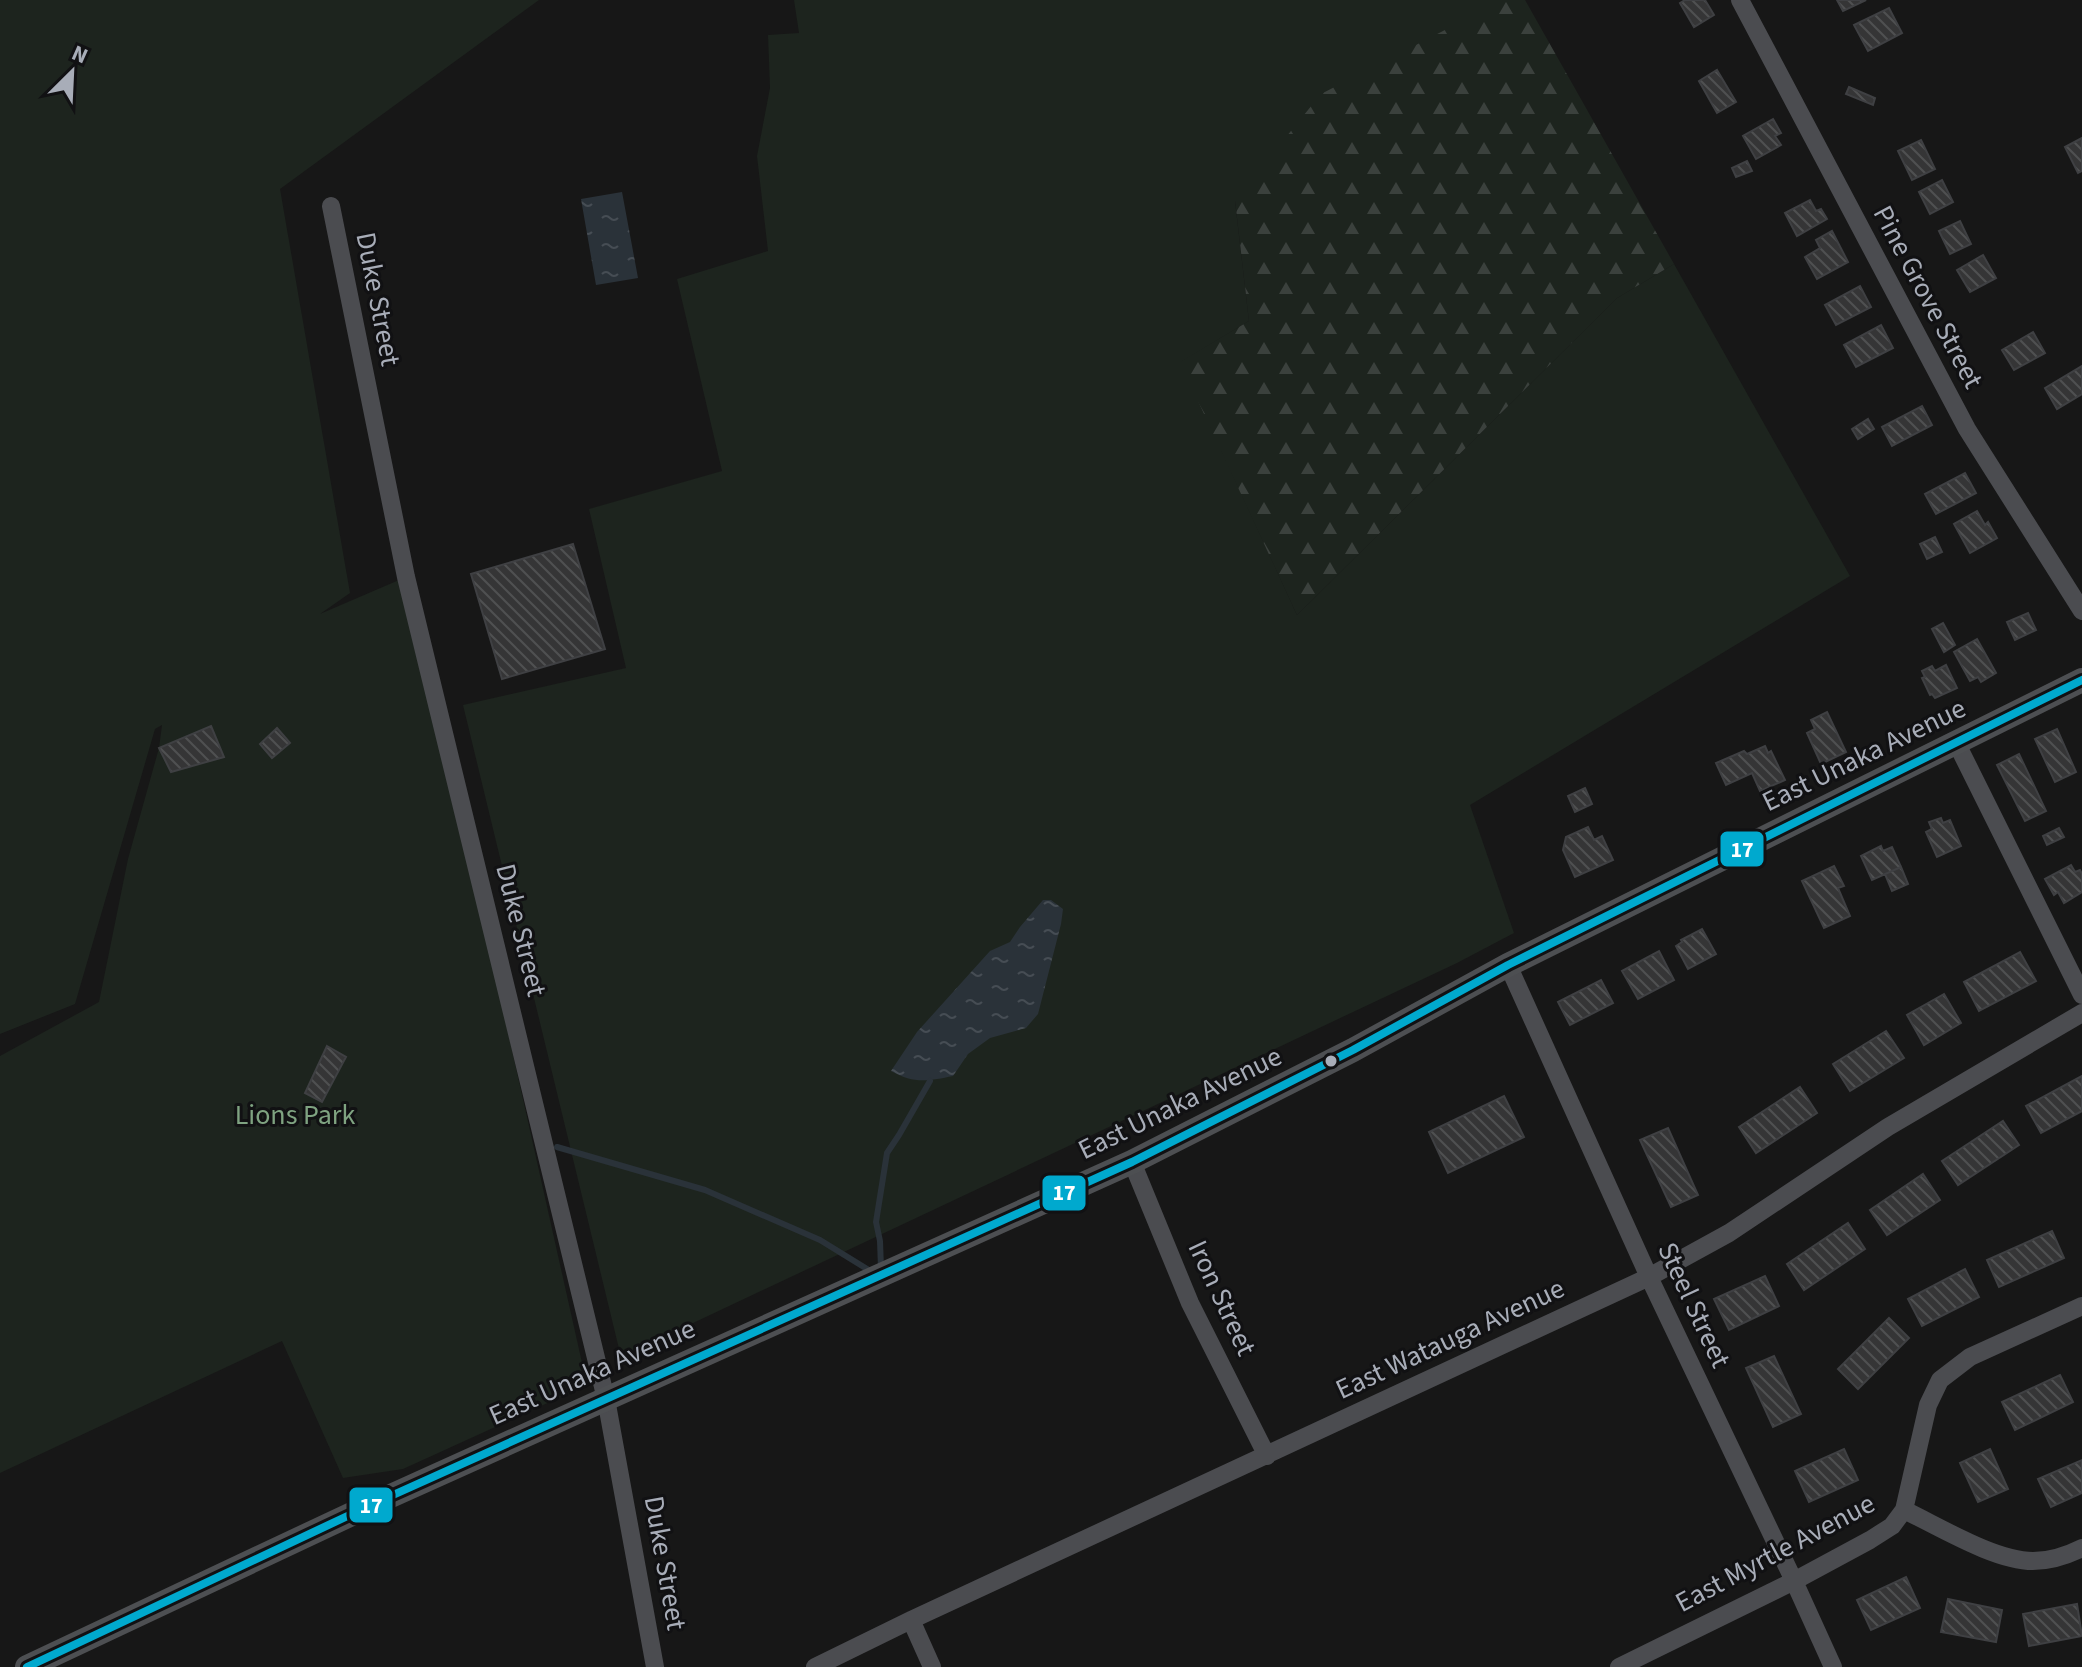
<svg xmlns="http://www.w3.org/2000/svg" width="2082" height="1667" font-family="'Source Sans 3',sans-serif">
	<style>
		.green { fill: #1d241e }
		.forest { fill: url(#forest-firs) }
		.water { fill: url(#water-ripples) }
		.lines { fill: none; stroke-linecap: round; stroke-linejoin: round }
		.stream { stroke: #2a3239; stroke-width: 6 }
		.building { fill: url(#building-back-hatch); stroke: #3f4043; stroke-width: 2 }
		.minor { stroke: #4b4c50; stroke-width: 18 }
		.major { stroke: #4d4f52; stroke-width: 24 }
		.bus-1-casing { stroke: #111113; stroke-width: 14 }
		.bus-1 { stroke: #00a9ce; stroke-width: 8 }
		.bus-dot { fill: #a8adb8; stroke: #111113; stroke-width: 3 }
		.labels { text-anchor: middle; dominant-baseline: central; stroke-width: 6; stroke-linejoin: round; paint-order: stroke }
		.street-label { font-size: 28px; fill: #a8adb8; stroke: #111113 }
		.park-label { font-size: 28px; fill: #7fa381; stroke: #111113 }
		.line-badge { stroke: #111113; stroke-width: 3 }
		.badge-label { font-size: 22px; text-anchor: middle; font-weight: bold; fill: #fff }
	</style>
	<defs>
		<pattern id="forest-firs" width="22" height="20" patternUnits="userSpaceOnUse" patternTransform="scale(2)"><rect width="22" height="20" fill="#1d241e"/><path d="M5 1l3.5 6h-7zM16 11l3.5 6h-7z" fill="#3b413d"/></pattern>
		<pattern id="water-ripples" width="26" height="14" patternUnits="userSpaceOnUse" patternTransform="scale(2)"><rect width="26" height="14" fill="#2a3239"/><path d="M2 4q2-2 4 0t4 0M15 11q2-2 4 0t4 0" fill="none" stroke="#464d54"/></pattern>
		<pattern id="building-back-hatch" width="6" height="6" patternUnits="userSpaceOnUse" patternTransform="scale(2)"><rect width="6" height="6" fill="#353536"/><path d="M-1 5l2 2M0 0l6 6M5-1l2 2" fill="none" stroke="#4f5051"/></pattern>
	</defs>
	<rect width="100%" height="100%" fill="#171717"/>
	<!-- green -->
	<path class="green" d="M0,0H539L280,189L350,593L320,614L406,577L587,1385L403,1469L343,1478L282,1341L0,1473V1056L99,1002L128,859L159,748L162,725L155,729L75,1004L0,1034Z
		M794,0H1504L1235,201L1249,321L1181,362L1297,615L1617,298L1674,264L1850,576L1470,805L1514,933L1457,963L621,1357L463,705L626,668L589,509L722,471L677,279L768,251L757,156L770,88L768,35L799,33Z"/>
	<!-- forest -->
	<path class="forest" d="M1503,0H1525L1674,264L1617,298L1297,615L1180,362L1249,321L1235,200L1321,94Z"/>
	<!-- water -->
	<path class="water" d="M622,192L638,278L596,285L581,199Z
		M1043,900H1051L1063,909L1061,924L1038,1014L1026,1028L990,1038L968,1054L953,1076C928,1081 914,1084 891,1071L917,1032L990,951L1010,942L1020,927Z"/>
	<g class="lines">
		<!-- stream -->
		<path class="stream" d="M557,1147L705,1190L820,1240L872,1272
			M881,1268L880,1241L876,1222L887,1153L899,1135L930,1081"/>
	</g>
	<!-- building -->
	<path class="building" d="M1685,0H1705L1714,15L1694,27L1680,3Z
		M1837,0H1866L1843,11Z
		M1889,8L1902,33L1868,51L1854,25Z
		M1717,70L1736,102L1717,113L1699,81Z
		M1849,87L1875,98L1873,105L1846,94Z
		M1773,119L1781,133L1775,136L1781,145L1756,159L1743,136Z
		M2082,138V171L2078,173L2065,147Z
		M1921,140L1935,169L1912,180L1898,151Z
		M1747,161L1752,171L1736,177L1732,168Z
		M1942,180L1953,202L1930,214L1919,192Z
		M1810,200L1816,211L1821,209L1827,219L1797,236L1785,213Z
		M1960,221L1971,244L1950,254L1939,231Z
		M1832,231L1848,262L1817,279L1805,257L1820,248L1816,240Z
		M1983,255L1996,278L1970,292L1957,270Z
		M1860,286L1871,307L1836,325L1825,305Z
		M1881,325L1893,348L1856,367L1844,345Z
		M2033,332L2045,353L2014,370L2002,350Z
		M2082,366V394L2057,409L2045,388Z
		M1922,406L1932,425L1892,446L1882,427Z
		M1868,419L1874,429L1858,439L1852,429Z
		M1965,473L1976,493L1936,514L1925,494Z
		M1977,511L1985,525L1988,522L1997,538L1970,553L1954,524Z
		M1935,537L1942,552L1927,559L1920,544Z
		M573,544L605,649L502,679L471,574Z
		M2028,613L2036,630L2015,640L2007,622Z
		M1943,623L1955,645L1944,652L1932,629Z
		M1977,639L1996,673L1981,682L1978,677L1970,681L1954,652Z
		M1946,665L1957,688L1935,698L1932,694L1930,695L1922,678L1925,677L1922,671L1932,666L1935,671Z
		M1827,712L1846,752L1821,764L1807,733L1815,729L1811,720Z
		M211,726L224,757L171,772L159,748Z
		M277,728L290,743L272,758L260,744Z
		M2057,729L2076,772L2055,782L2035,739Z
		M1765,746L1768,753L1771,751L1785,780L1760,791L1752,773L1726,785L1716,763L1744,751L1747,754Z
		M2019,754L2046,811L2025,821L1997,765Z
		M1585,788L1592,804L1575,812L1568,796Z
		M1941,818L1943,823L1950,820L1961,846L1937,857L1926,832L1932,829L1929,822Z
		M1588,827L1594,840L1602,836L1613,860L1575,877L1563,850L1566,837Z
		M2059,828L2064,837L2047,845L2043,836Z
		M1881,846L1883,851L1892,847L1901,867L1872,880L1861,856Z
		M2071,865L2075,872L2080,870L2082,874V892L2064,903L2058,892L2054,895L2045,879Z
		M1834,866L1844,886L1838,888L1850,916L1824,928L1802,881Z
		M1901,867L1908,884L1892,891L1885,874Z
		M1702,929L1716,954L1688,969L1676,946L1682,942L1681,940Z
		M1659,951L1674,980L1638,999L1622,971Z
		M2020,952L2036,981L1979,1011L1964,982Z
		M1601,980L1613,1003L1570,1025L1558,1002Z
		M1944,994L1961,1023L1924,1045L1907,1015Z
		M1886,1031L1904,1058L1850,1091L1833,1064Z
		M327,1046L346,1057L322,1102L305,1093Z
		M2082,1076V1111L2041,1133L2026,1106Z
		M1800,1087L1817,1113L1756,1153L1739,1127Z
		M1504,1096L1524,1137L1448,1173L1429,1132Z
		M2003,1121L2019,1145L1958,1185L1942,1161Z
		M1668,1128L1698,1195L1671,1207L1640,1140Z
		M1923,1174L1940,1200L1887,1235L1870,1210Z
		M1848,1223L1865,1249L1804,1290L1787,1264Z
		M2052,1231L2064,1258L1999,1287L1987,1260Z
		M1965,1269L1979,1297L1922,1326L1908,1299Z
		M1765,1276L1779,1306L1729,1330L1714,1299Z
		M1889,1318L1909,1338L1858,1389L1838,1369Z
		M1774,1356L1801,1414L1773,1427L1746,1368Z
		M2060,1375L2073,1402L2015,1430L2002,1402Z
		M1844,1449L1858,1480L1809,1502L1795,1471Z
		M1990,1449L2008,1489L1978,1502L1960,1463Z
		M2082,1460V1493L2051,1507L2038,1479Z
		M1906,1577L1920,1608L1871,1630L1857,1600Z
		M1948,1599L2002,1610L1996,1642L1941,1632Z
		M2077,1604L2082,1636L2029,1646L2023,1614Z"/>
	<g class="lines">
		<!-- minor -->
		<path class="minor" d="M1740,0L1967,429L2082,611
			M331,206L406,577L606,1399L655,1667
			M1956,742L2082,995
			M1508,965L1649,1277L1794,1581L1833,1667
			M1132,1162L1190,1303L1267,1456
			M1904,1510C1940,1527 1995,1561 2033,1561C2049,1561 2068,1555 2082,1548
			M911,1620L932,1667
			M815,1667L911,1620L1649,1277L1729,1233L1888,1127L2082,1013
			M1619,1667L1794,1581L1870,1540L1892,1526L1904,1510L1928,1405L1940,1380L1970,1357L2082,1306"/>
		<!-- major -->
		<path class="major" d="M27,1667L373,1504L1132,1162L1353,1050L1508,965L2082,680"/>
		<!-- bus-1 casing -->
		<g class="bus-1-casing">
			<path id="bus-1" d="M27,1667L373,1504L1132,1162L1353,1050L1508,965L2082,680"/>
		</g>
		<!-- bus-1 -->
		<use href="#bus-1" class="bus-1"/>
	</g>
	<!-- markers -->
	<circle class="bus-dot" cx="1331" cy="1061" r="7"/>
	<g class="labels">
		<!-- street labels -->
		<g class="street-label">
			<text transform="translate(1928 297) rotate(62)">Pine Grove Street</text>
			<text transform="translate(378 299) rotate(79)">Duke Street</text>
			<text transform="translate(1864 755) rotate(-26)">East Unaka Avenue</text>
			<text transform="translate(521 930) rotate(76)">Duke Street</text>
			<text transform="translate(1180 1103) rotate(-26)">East Unaka Avenue</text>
			<text transform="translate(1222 1298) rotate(65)">Iron Street</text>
			<text transform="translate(1694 1305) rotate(65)">Steel Street</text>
			<text transform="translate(1450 1339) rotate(-25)">East Watauga Avenue</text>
			<text transform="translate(592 1372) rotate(-24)">East Unaka Avenue</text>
			<text transform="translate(1775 1553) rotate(-28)">East Myrtle Avenue</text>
			<text transform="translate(665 1563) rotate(80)">Duke Street</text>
		</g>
		<!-- park labels -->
		<g class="park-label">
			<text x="295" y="1115">Lions Park</text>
		</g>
	</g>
	<g class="line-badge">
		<rect x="1719" y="830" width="46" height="38" rx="8" fill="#00a9ce"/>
		<rect x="1041" y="1174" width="46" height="38" rx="8" fill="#00a9ce"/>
		<rect x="348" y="1486" width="46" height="38" rx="8" fill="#00a9ce"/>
	</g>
	<g class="badge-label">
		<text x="1742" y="857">17</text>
		<text x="1064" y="1200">17</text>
		<text x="371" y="1513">17</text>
	</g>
	<!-- north arrow -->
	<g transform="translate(72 72) rotate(24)" stroke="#111113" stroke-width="6" paint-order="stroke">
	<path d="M0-6L14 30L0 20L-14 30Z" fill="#a8adb8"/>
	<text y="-12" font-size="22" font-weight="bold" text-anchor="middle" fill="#a8adb8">N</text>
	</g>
</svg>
